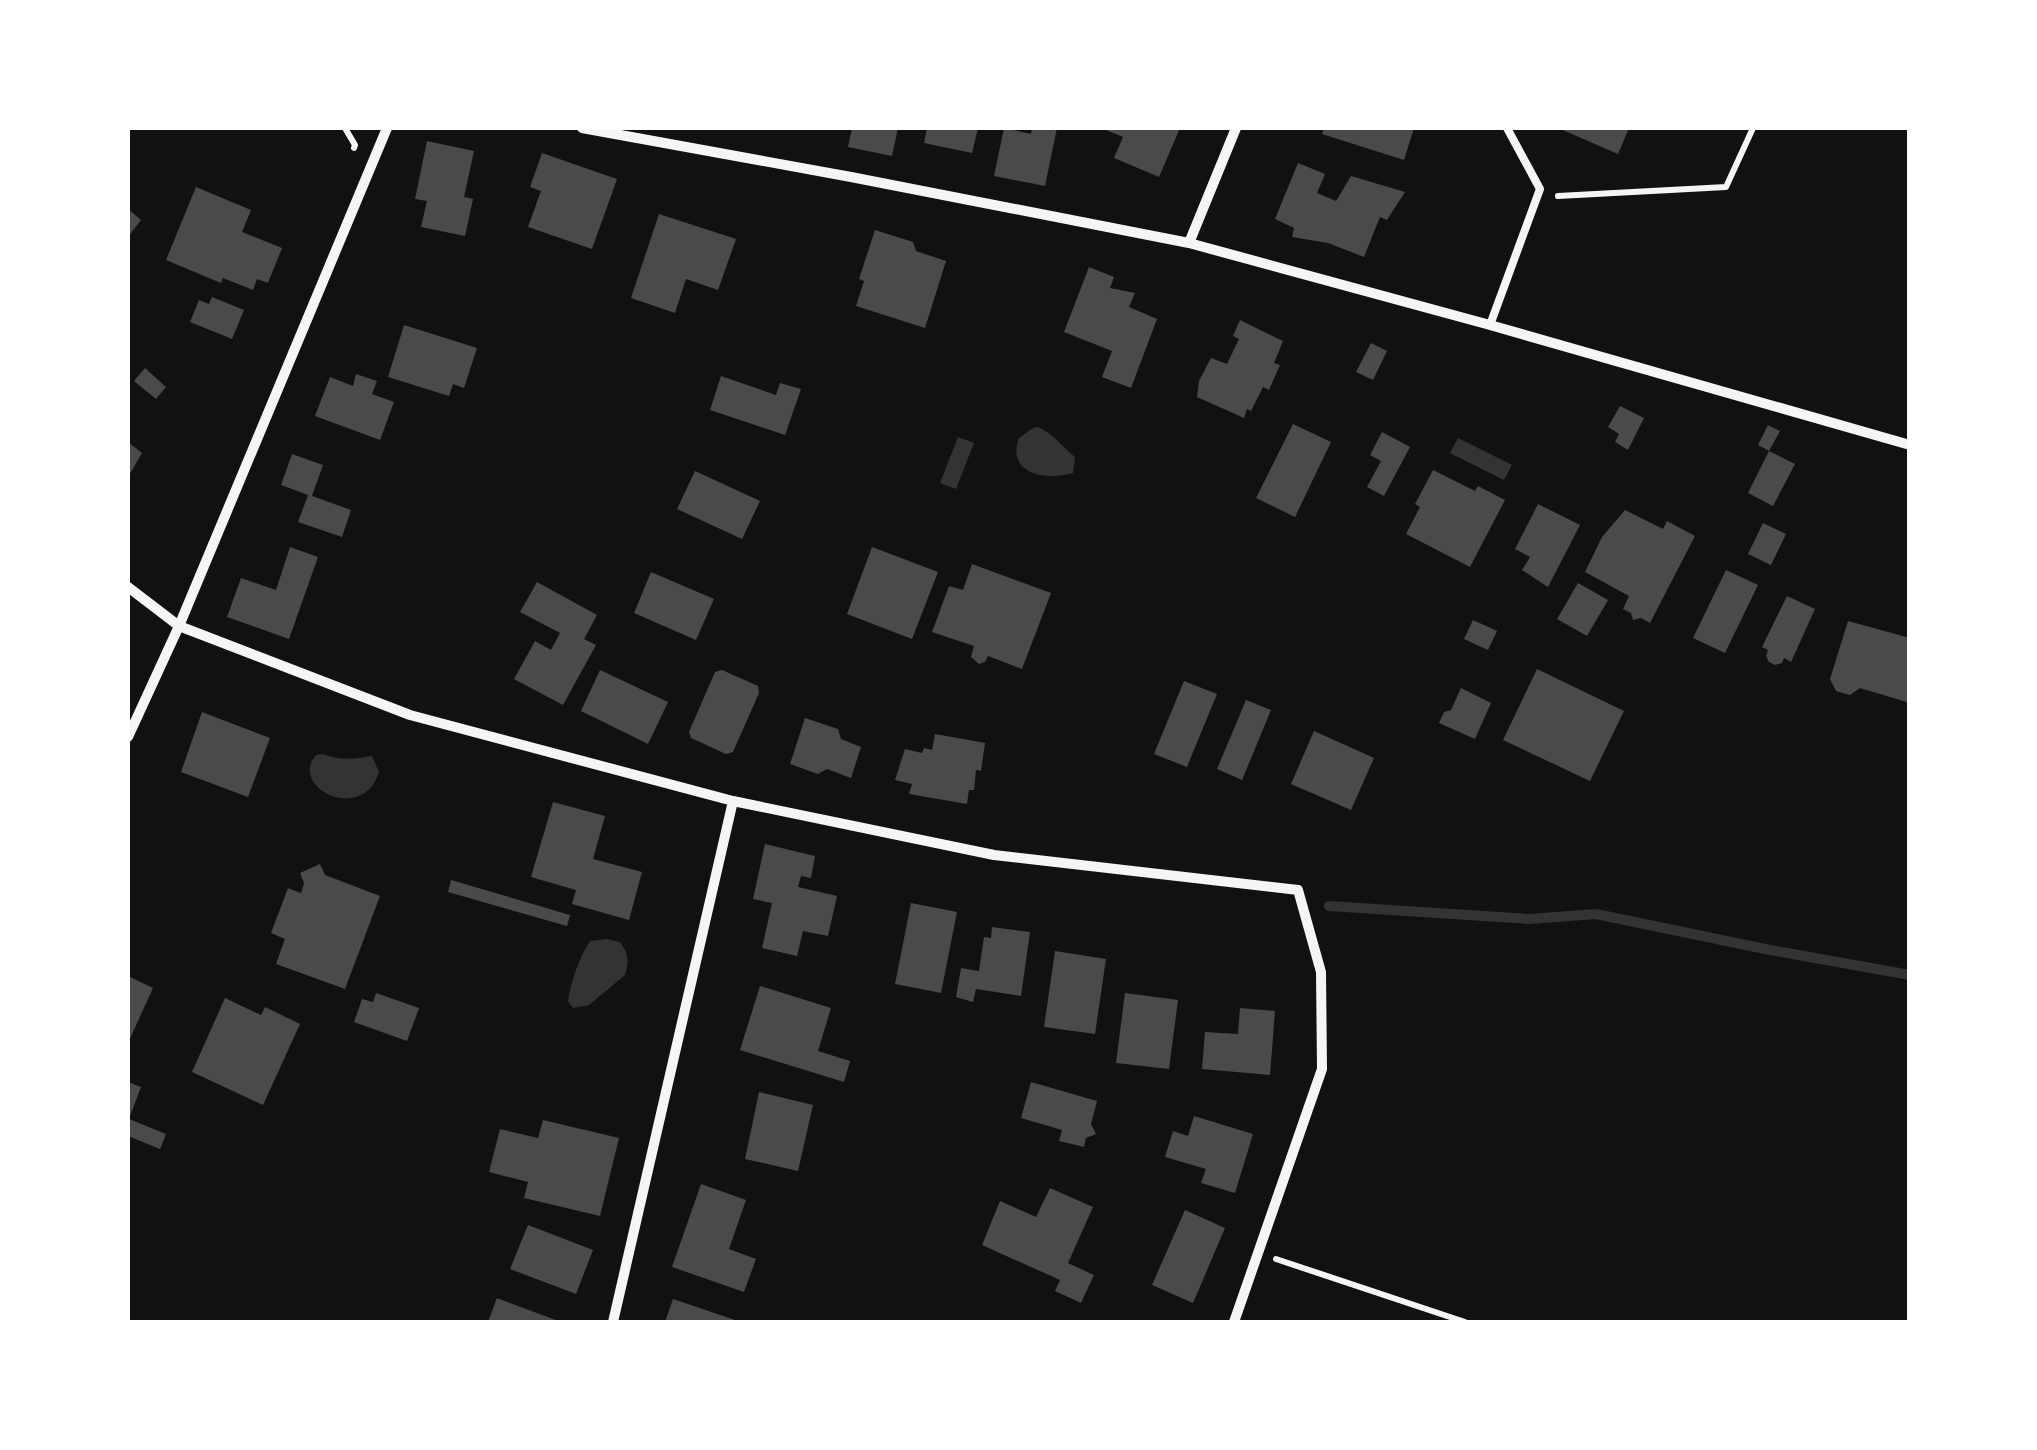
<svg xmlns="http://www.w3.org/2000/svg" width="2037" height="1450" font-family="'IBM Plex Serif',serif">
	<style>
		.water { fill: #333 }
		.lines { fill: none; stroke-linecap: round; stroke-linejoin: round }
		.stream { stroke: #333; stroke-width: 10 }
		.building { fill: #4a4a4a }
		.path { stroke: #f5f5f5; stroke-width: 6 }
		.service { stroke: #f5f5f5; stroke-width: 8 }
		.minor { stroke: #f5f5f5; stroke-width: 10 }
	</style>
	<rect width="100%" height="100%" fill="#111"/>
	<!-- water -->
	<path class="water" d="M1038,427C1054,434 1062,447 1075,457L1073,473C1046,481 1006,474 1019,438L1033,428Z
		M958,437L974,443L956,489L940,483Z
		M1458,438L1512,465L1504,480L1450,453Z
		M323,754C340,761 355,759 372,756L379,772C363,825 288,787 316,755Z
		M607,939L620,942C629,954 629,962 625,975L589,1005L573,1008L568,1001C571,981 579,958 590,941Z"/>
	<g class="lines">
		<!-- stream -->
		<path class="stream" d="M1329,906L1529,919L1596,914L1770,950L1910,975"/>
	</g>
	<!-- building -->
	<path class="building" d="M852,128H898L892,156L848,147Z
		M927,128H978L972,153L924,143Z
		M1004,128L1031,134L1032,128H1057L1045,186L994,176Z
		M1101,128H1180L1159,177L1114,158L1123,137Z
		M1324,128H1414L1404,160L1322,134Z
		M1558,128H1629L1618,154Z
		M427,141L474,151L464,197L473,199L465,236L421,227L427,201L415,199Z
		M542,153L617,179L592,249L528,227L541,191L530,187Z
		M1298,163L1325,174L1317,193L1336,201L1351,176L1405,192L1387,220L1380,217L1364,257L1328,243L1292,237L1294,228L1275,219Z
		M196,187L251,210L242,232L282,248L268,283L257,279L253,290L223,278L221,283L166,260Z
		M128,209L141,220L128,237Z
		M659,214L736,239L718,290L686,279L675,313L631,298Z
		M875,230L913,242L916,251L946,261L925,328L856,306L864,281L859,279Z
		M1089,267L1114,277L1110,288L1135,293L1129,307L1157,319L1131,388L1102,377L1112,351L1064,332Z
		M212,297L244,310L232,339L190,322L199,300L209,304Z
		M1240,320L1283,341L1274,363L1280,365L1269,390L1263,387L1251,411L1247,409L1244,418L1197,397L1199,381L1211,358L1227,364L1239,339L1233,336Z
		M404,325L477,348L464,388L453,384L449,396L388,377Z
		M1371,343L1387,351L1373,380L1356,372Z
		M145,368L166,387L156,399L134,381Z
		M356,374L377,381L372,394L394,402L380,440L315,416L330,377L353,386Z
		M721,376L776,395L780,383L801,389L785,435L710,410Z
		M1620,406L1644,418L1628,450L1615,442L1619,434L1608,427Z
		M1293,424L1331,442L1295,517L1256,498Z
		M1768,425L1780,431L1769,451L1758,445Z
		M1382,432L1410,447L1384,496L1367,487L1381,461L1370,455Z
		M128,442L142,453L128,477Z
		M1769,451L1795,464L1773,506L1748,493Z
		M292,454L323,465L312,496L351,510L342,537L298,522L308,495L281,485Z
		M1433,470L1475,491L1478,486L1505,500L1470,567L1406,534L1420,507L1415,504Z
		M695,471L760,501L742,539L677,509Z
		M1538,504L1580,525L1548,587L1522,570L1530,557L1515,549Z
		M1625,510L1663,529L1667,521L1695,536L1650,623L1641,618L1633,620L1631,613L1623,609L1629,596L1585,572L1602,537Z
		M1763,523L1786,534L1771,565L1748,554Z
		M290,547L318,557L289,639L227,617L241,578L276,590Z
		M872,547L938,572L912,639L847,614Z
		M972,564L1051,593L1022,669L988,656L985,662L979,664L971,657L974,646L932,632L949,586L963,590Z
		M1726,570L1758,585L1725,653L1693,638Z
		M651,572L714,599L696,640L634,613Z
		M537,582L597,615L584,639L596,645L563,705L514,679L535,641L551,650L560,633L520,612Z
		M1578,583L1608,600L1587,636L1557,619Z
		M1787,596L1815,609L1791,662L1784,658L1782,663L1775,665L1769,662L1766,656L1768,650L1762,647Z
		M1473,620L1497,631L1488,650L1464,639Z
		M1848,621L1910,638V703L1860,688L1850,695L1836,691L1830,679Z
		M1537,669L1624,711L1590,781L1503,740Z
		M600,670L668,702L648,744L581,711Z
		M722,670L758,686L759,693L733,752L726,754L691,738L689,732L715,672Z
		M1184,681L1217,694L1187,767L1154,754Z
		M1461,688L1491,703L1475,739L1439,723L1444,712L1451,710Z
		M1246,700L1271,710L1242,780L1217,769Z
		M202,712L270,738L248,797L181,772Z
		M805,718L838,729L841,739L861,747L851,778L827,769L818,774L790,764Z
		M1314,731L1374,758L1351,810L1291,784Z
		M935,734L985,743L981,771L976,770L974,790H969L967,804L909,794L912,784L895,780L905,749L922,753L924,748L932,750Z
		M553,802L605,816L593,859L642,872L629,920L572,904L576,890L531,877Z
		M765,844L815,856L811,878L801,876L798,887L837,896L828,936L803,931L797,956L762,948L772,903L753,899Z
		M320,864L325,875L380,896L345,989L276,964L285,939L271,933L288,888L301,893L304,883L300,873Z
		M451,880L570,915L567,926L448,892Z
		M911,903L957,912L941,993L895,984Z
		M992,927L1030,932L1021,996L976,989L973,1002L956,997L961,968L979,971L984,937L991,938Z
		M1055,951L1106,959L1095,1034L1044,1027Z
		M128,976L153,988L128,1043Z
		M760,986L831,1008L818,1051L850,1061L844,1082L740,1050Z
		M376,993L419,1008L407,1041L354,1022L362,999L373,1002Z
		M1125,993L1178,1000L1169,1069L1116,1063Z
		M225,998L261,1015L265,1007L300,1024L263,1105L192,1072Z
		M1240,1008L1275,1011L1270,1075L1202,1069L1205,1032L1238,1034Z
		M128,1082L141,1087L129,1119L166,1134L160,1149L128,1136Z
		M1031,1082L1097,1101L1091,1124L1096,1134L1086,1138L1084,1147L1059,1141L1062,1130L1021,1118Z
		M759,1092L813,1105L798,1171L745,1159Z
		M1194,1116L1253,1134L1235,1193L1201,1183L1206,1169L1165,1157L1173,1131L1188,1136Z
		M543,1120L619,1138L600,1216L524,1198L528,1182L489,1172L500,1129L538,1138Z
		M701,1184L746,1200L729,1249L756,1259L744,1292L672,1267Z
		M1050,1188L1093,1207L1068,1263L1094,1275L1081,1303L1055,1291L1060,1280L982,1245L1000,1201L1036,1217Z
		M1185,1210L1225,1228L1193,1303L1152,1285Z
		M528,1225L593,1250L576,1294L510,1269Z
		M497,1298L561,1322H488Z
		M673,1299L741,1322H665Z"/>
	<g class="lines">
		<!-- path -->
		<path class="path" d="M345,128L355,145L354,148
			M1558,196L1726,187L1753,128
			M1276,1259L1465,1322"/>
		<!-- service -->
		<path class="service" d="M1490,325L1540,189L1507,128"/>
		<!-- minor -->
		<path class="minor" d="M582,128L851,177L1189,243L1490,325L1910,445
			M1189,243L1236,128
			M128,587L179,626L410,715L733,801L994,855L1298,890L1321,972L1322,1069L1234,1322
			M128,737L179,626L387,128
			M613,1322L733,801"/>
	</g>
	<!-- border -->
	<rect width="2037" height="1450" fill="none" stroke="#ffffff" stroke-width="260"/>
</svg>
